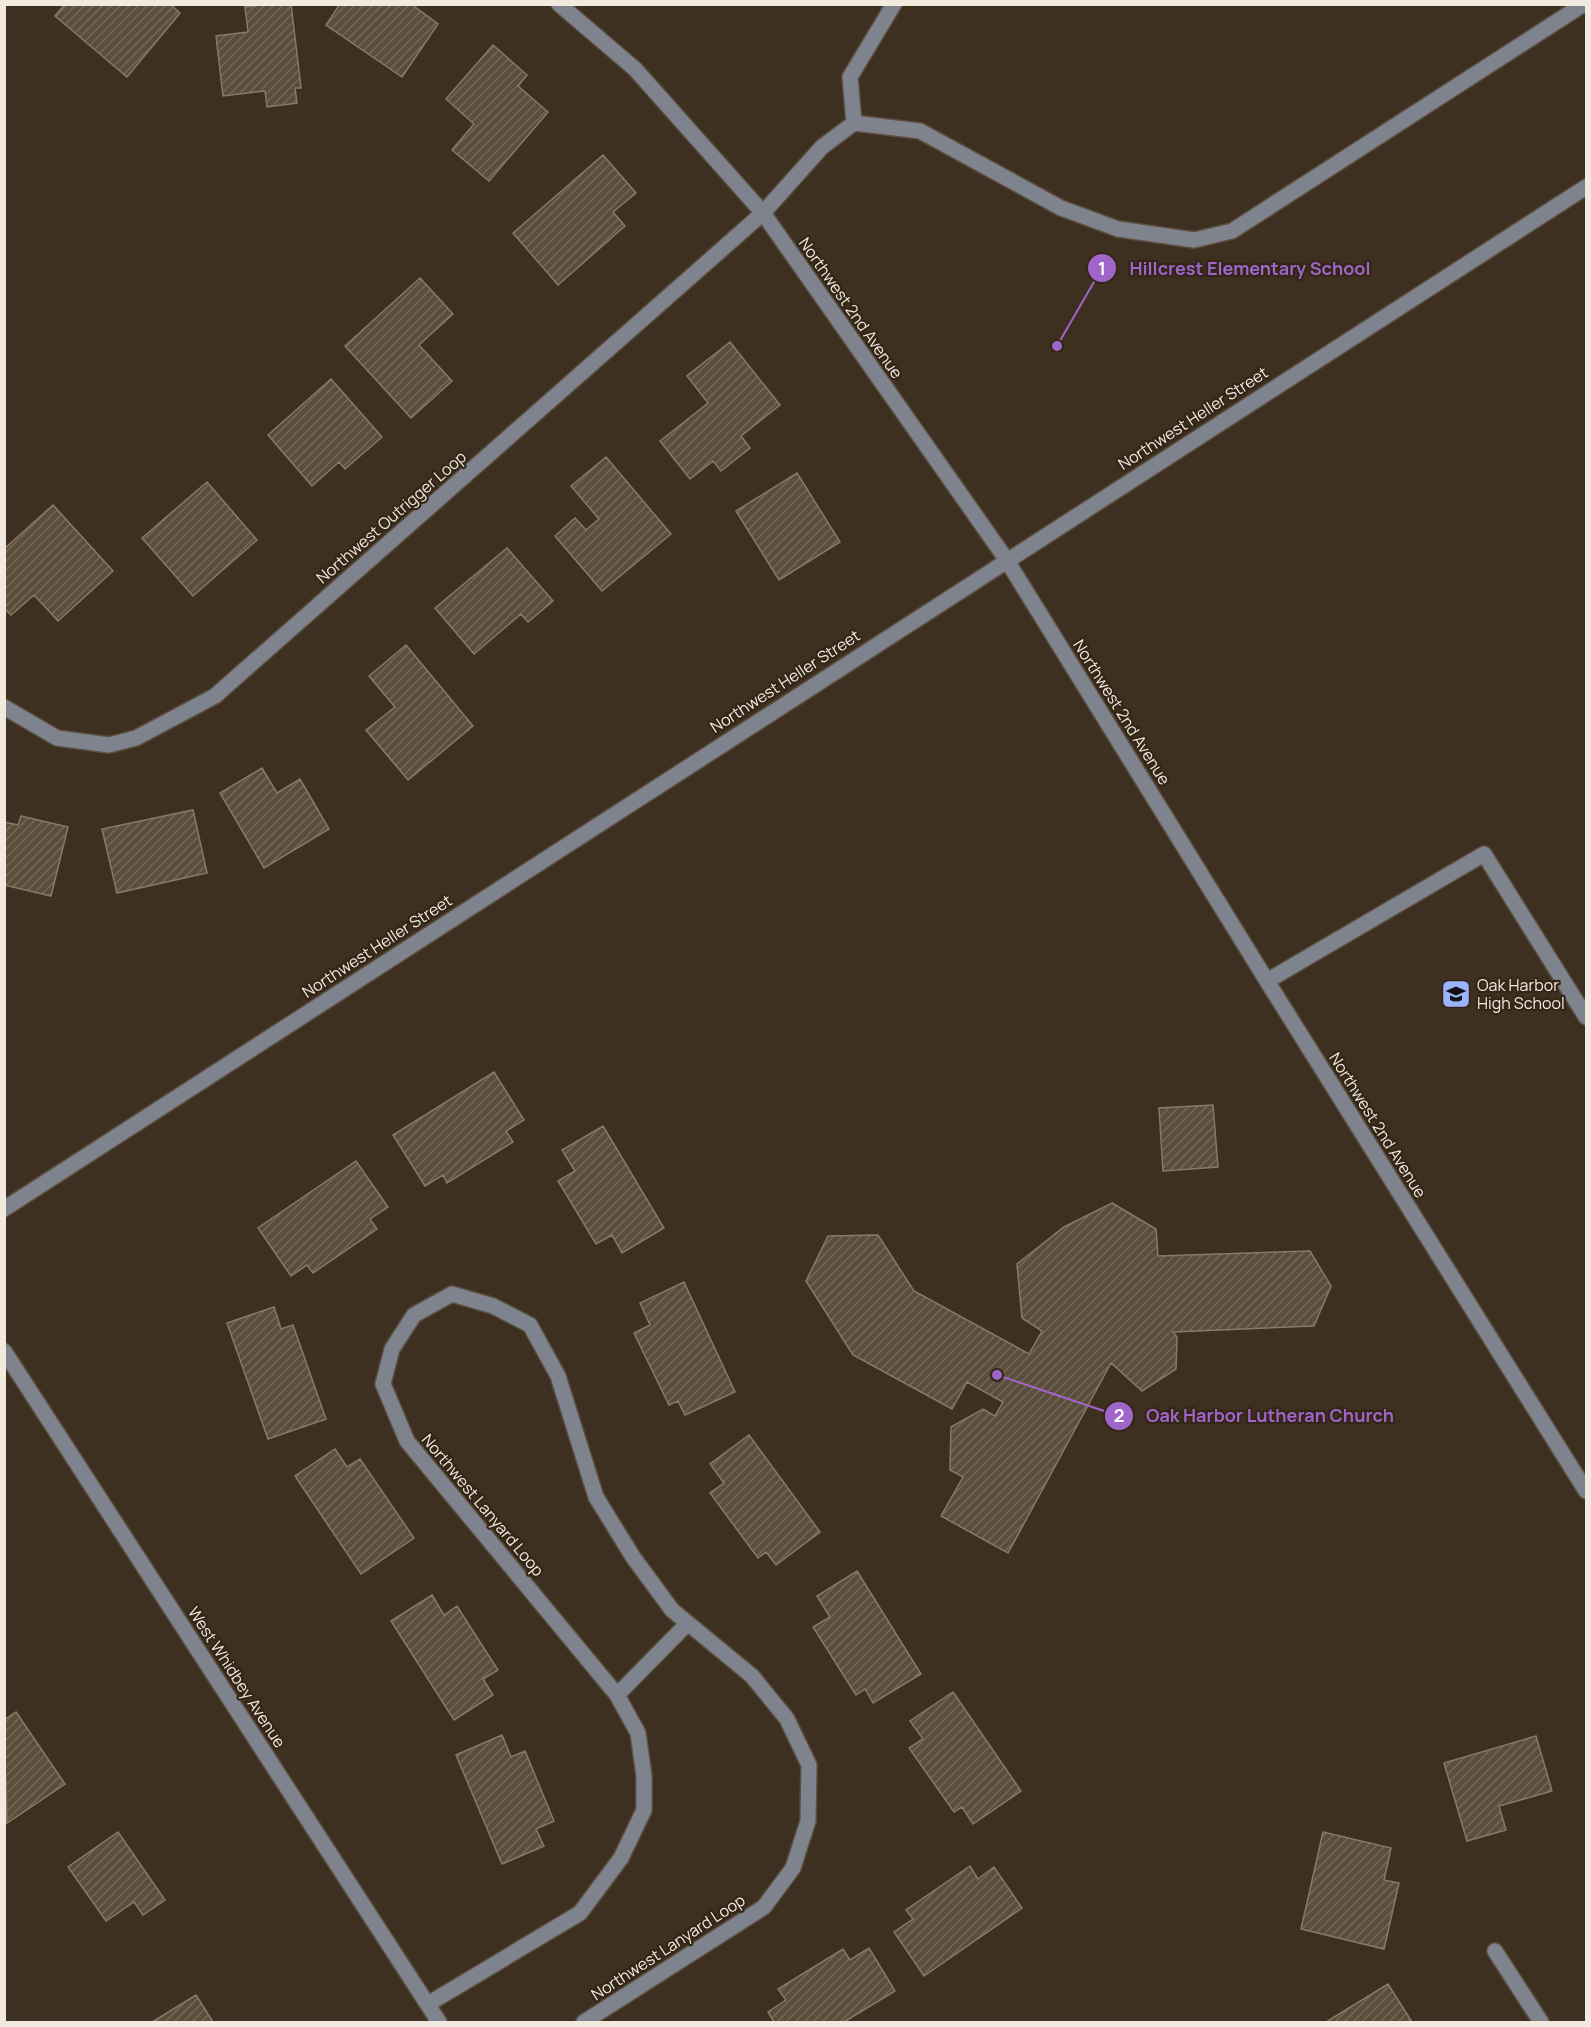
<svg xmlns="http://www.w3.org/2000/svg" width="1591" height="2027" font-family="Manrope,sans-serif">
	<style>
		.building { fill: url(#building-hatch); stroke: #897967; stroke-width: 1.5 }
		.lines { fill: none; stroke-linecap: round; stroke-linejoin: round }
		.minor-casing { stroke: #5b4e3f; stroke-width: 18 }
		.minor { stroke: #7f838d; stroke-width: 15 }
		.labels { text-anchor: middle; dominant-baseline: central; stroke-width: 4.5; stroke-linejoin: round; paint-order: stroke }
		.street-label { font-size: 16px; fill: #f2e9df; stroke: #342617 }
		.poi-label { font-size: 16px; fill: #f2e9df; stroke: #342617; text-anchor: start }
		.leader { fill: none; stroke: #9f65c9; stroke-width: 2 }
		.callout-dot { fill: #9f65c9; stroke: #342617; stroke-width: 2 }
		.mark-label { font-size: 18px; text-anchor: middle; font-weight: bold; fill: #fff }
		.callout-label { font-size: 18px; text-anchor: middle; font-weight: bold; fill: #9f65c9; stroke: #342617; stroke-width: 4.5; stroke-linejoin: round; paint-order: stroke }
	</style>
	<defs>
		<pattern id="building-hatch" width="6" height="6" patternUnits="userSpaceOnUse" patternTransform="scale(1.5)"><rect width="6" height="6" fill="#5b4d3c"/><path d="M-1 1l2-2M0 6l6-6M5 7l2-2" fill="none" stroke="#736758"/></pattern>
	</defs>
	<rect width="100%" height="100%" fill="#3e3020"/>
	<!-- building -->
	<path class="building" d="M65,4H170L180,13L127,77L55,16Z
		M269,4H291L301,88H295L297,103L267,107L265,91L223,96L216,36L248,32L245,7Z
		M340,4H411L438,24L402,77L326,25Z
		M493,45L527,75L518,86L548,112L489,181L452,150L474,124L446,99Z
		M603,155L636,193L613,212L625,226L558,285L513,233Z
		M420,278L453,314L419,345L452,381L411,418L345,346Z
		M730,342L780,405L741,436L750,448L721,471L713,461L690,479L660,441L708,403L687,376Z
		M331,379L382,437L345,469L339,462L312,486L268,435Z
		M606,457L671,534L602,591L555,536L575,518L586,530L599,519L571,486Z
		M797,473L840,542L779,580L736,511Z
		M207,482L257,540L193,596L142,538Z
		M53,505L113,571L58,621L34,595L11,615L4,608V549Z
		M507,548L553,601L528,622L521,614L474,654L435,608Z
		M406,645L473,726L408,780L366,730L395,707L369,676Z
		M262,768L277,793L300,779L329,829L264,868L220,793Z
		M193,810L207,873L117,893L102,829Z
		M21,816L68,827L51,896L4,885V822L18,825Z
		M494,1072L524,1120L506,1131L513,1142L447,1183L443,1175L425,1186L393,1135Z
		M1213,1105L1218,1167L1163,1171L1159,1108Z
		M603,1126L664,1228L622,1253L612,1235L596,1244L558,1181L575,1171L562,1150Z
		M356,1161L388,1207L370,1219L377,1229L313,1273L307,1265L291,1276L258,1228Z
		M1112,1203L1156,1229L1158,1256L1310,1251L1331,1286L1314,1326L1173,1332L1177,1337L1176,1369L1142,1391L1111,1363L1008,1553L941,1516L963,1477L950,1470L951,1427L983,1409L995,1416L1003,1402L967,1382L952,1409L853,1355L806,1281L828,1236L878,1235L914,1291L1029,1354L1042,1331L1022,1318L1017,1264L1064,1227Z
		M684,1282L735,1392L685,1415L678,1401L669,1405L634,1333L650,1325L640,1303Z
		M274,1307L281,1329L293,1325L326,1419L268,1439L227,1323Z
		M749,1435L820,1532L776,1565L766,1552L758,1558L710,1493L724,1483L710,1464Z
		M335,1449L347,1467L360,1459L414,1538L361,1574L295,1476Z
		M857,1571L921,1674L873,1703L865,1689L856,1695L813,1627L830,1617L817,1596Z
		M432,1595L444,1615L457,1606L498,1670L483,1679L493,1695L454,1720L391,1621Z
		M953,1692L1021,1791L973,1824L962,1807L954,1812L909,1748L923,1739L910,1721Z
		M16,1712L65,1784L7,1823L4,1720Z
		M502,1735L511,1757L525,1751L554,1821L536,1829L544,1846L502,1864L456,1755Z
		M1536,1736L1552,1791L1499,1806L1506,1830L1467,1841L1444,1763Z
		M118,1832L165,1900L143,1915L134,1902L106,1921L68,1867Z
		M1323,1832L1391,1848L1384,1880L1399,1883L1384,1949L1301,1929Z
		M970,1866L978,1879L994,1867L1022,1908L924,1976L894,1932L913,1919L906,1910Z
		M869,1948L895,1991L844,2022H774L768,2012L786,2000L778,1989L843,1949L850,1960Z
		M1388,1984L1412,2022H1326Z
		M196,1995L213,2022H152Z"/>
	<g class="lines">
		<!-- minor casing -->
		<g class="minor-casing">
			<path id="minor" d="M559,4L635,69L763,213L1006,559L1267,981L1586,1491
				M854,123L850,77L894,4
				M4,707L57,738L109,745L136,738L215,696L763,213L822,147L854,123L920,131L1061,208L1118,229L1194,240L1232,231L1584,4
				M1267,981L1484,854L1586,1017
				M4,1209L1586,187
				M4,1351L439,2022
				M617,1695L688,1623
				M1495,1951L1541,2022
				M428,2004L580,1913L621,1858L644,1810V1776L638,1733L617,1695L407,1441L383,1384L392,1349L414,1315L452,1294L493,1306L530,1325L558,1376L596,1497L633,1557L672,1610L752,1676L787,1719L809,1765L808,1821L793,1868L764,1907L584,2022"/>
		</g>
		<!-- minor -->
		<use href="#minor" class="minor"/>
	</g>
	<!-- icons -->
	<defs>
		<g id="school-square" transform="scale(1.5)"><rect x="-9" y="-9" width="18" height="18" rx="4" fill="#98b5fd" stroke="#342617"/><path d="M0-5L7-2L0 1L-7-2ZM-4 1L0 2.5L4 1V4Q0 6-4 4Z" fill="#111"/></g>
	</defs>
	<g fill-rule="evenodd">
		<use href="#school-square" x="1456" y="994"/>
	</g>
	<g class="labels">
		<!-- street labels -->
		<g class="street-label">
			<text transform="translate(851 308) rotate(55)">Northwest 2nd Avenue</text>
			<text transform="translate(1193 418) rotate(-33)">Northwest Heller Street</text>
			<text transform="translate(391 517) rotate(-41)">Northwest Outrigger Loop</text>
			<text transform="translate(785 681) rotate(-33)">Northwest Heller Street</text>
			<text transform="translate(1122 712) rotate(58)">Northwest 2nd Avenue</text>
			<text transform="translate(377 946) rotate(-33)">Northwest Heller Street</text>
			<text transform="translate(1378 1125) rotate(58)">Northwest 2nd Avenue</text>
			<text transform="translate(483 1505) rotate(50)">Northwest Lanyard Loop</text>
			<text transform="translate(237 1677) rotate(57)">West Whidbey Avenue</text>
			<text transform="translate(668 1947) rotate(-33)">Northwest Lanyard Loop</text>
		</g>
		<!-- poi labels -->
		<g class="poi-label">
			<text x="1477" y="985">Oak Harbor<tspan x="1477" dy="18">High School</tspan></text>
		</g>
	</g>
	<!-- callouts -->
	<path class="leader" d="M1057 346L1102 268M997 1375L1119 1416"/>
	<g class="callout-dot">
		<circle cx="1057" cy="346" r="6"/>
		<circle cx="997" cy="1375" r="6"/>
		<circle cx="1102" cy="268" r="15"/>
		<circle cx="1119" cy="1416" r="15"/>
	</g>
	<g class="mark-label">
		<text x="1102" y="275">1</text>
		<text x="1119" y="1422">2</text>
	</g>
	<g class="callout-label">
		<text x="1250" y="275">Hillcrest Elementary School</text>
		<text x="1270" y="1422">Oak Harbor Lutheran Church</text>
	</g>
	<!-- border -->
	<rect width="1591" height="2027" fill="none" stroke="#f2e9df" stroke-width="12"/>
</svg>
